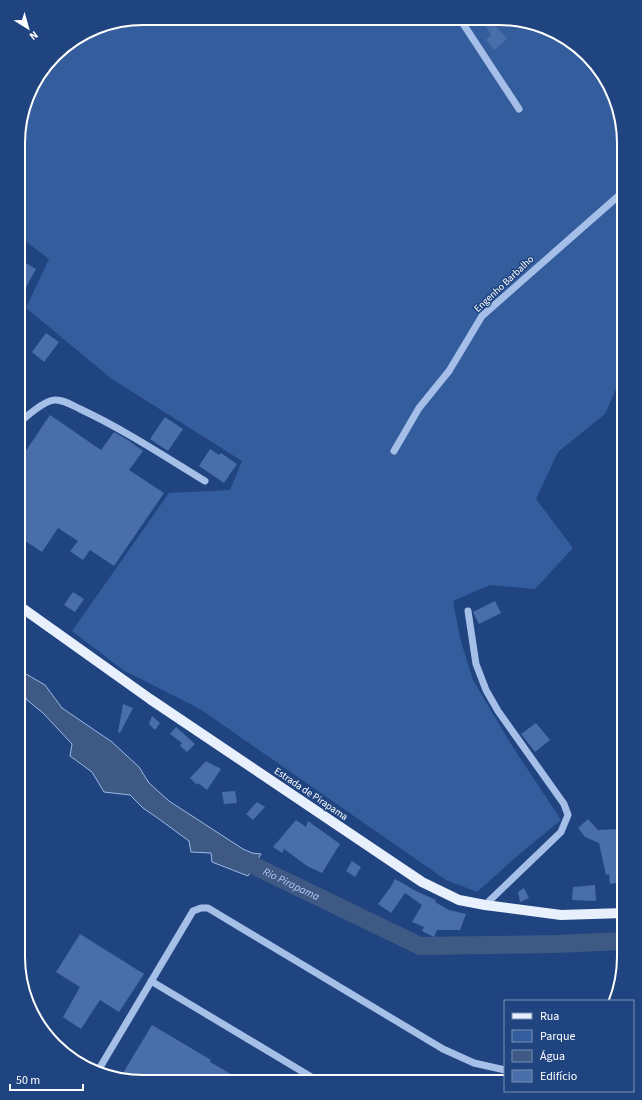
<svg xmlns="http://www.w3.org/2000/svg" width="642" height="1100" font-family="'Source Sans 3',sans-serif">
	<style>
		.green { fill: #345d9e }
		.water { fill: #3e5984; stroke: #99b9e9 }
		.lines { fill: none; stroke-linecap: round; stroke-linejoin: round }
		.river { stroke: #3e5984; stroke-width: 18 }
		.building { fill: #496ea9 }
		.minor { stroke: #a6bfe8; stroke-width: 7 }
		.major { stroke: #e8effd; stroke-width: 10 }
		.labels { text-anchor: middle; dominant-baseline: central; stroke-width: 3; stroke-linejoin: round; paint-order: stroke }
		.street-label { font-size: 10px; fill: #fff; stroke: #204480 }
		.water-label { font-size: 11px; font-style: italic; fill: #b1c9ef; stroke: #204480 }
		.rim { fill: none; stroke: #fff; stroke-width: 2 }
	</style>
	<rect width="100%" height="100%" fill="#204480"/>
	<!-- green -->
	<path class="green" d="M143,18L515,19L575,44L615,96L624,143V380L617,387L605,414L558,452L536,499L573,548L535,589L490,585L453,601L460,638L473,680L509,741L561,820L523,851L477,892L446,880L200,709L123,670L72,631L169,493L230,490L242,461L112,379L26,308L49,259L20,237L19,238V127L31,88L61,49L96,27Z"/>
	<!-- water -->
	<path class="water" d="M18,664L26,674L45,685L62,708L112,742L139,767L149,783L169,801L243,849L252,853L261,854L248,876L212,862L211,853L191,852L189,841L159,819L143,808L130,795L104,792L92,772L70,756L72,744L43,713L27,700L22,690L18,687Z"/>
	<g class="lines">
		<!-- river -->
		<path class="river" id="s1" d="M232,855L420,946L556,944L624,941"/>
	</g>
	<!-- building -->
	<path class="building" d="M482,19H490L507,39L494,50L486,40L491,35Z
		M19,259L36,269L19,300Z
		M46,333L59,342L44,362L32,352Z
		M50,415L101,450L114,432L128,440L143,451L129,470L164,493L114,566L90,550L83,560L70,551L78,541L58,528L42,552L19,537V461Z
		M165,417L183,429L168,451L150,439Z
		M210,449L219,455L221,453L237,464L224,483L199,466Z
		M73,592L84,599L75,612L64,605Z
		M495,601L501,613L479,624L473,612Z
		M123,704L133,708L120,733L118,732Z
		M152,716L160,723L155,730L149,724Z
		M536,723L550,740L535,752L521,734Z
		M176,727L195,744L187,752L180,746L182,743L170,734Z
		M206,761L221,769L207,790L198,783L197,785L190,778Z
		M235,791L237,803L224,804L222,792Z
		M257,802L265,807L253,820L246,814Z
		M588,819L598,830L619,829L624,847V882L610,884L609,874L606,875L599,843L585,837L578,828Z
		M296,820L306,827L308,821L340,844L322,873L307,866L284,849L282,853L273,847Z
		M352,861L361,867L355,877L346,871Z
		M395,879L416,891L436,900L435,902L449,910L466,914L460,930H437L434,937L422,931L424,927L412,922L422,905L405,893L391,913L378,904L390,888Z
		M595,885L596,901L572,900L573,887Z
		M524,888L529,898L520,902L518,892Z
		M80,934L144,974L119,1012L100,1000L81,1029L63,1017L80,987L56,972Z
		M152,1025L211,1060L210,1062L243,1081H127L120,1078Z"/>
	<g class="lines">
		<!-- minor -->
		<path class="minor" d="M460,19L519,109
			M19,424C25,417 44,401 54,400C62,399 72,405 80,409C123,429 164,456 205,481
			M394,451L419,408L449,371L482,316L624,191
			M468,611L476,664L486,690L498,711L564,804L568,815L561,832L485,905
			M151,981L318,1081
			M99,1069L193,911L201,908H208L443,1049L474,1063L505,1070"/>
		<!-- major -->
		<path class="major" d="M18,605L150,699L422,882L459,900L485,905L561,915L624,913"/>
	</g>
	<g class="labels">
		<!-- street labels -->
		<g class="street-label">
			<text transform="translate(504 284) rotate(-43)">Engenho Barbalho</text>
			<text transform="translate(311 794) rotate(34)">Estrada de Pirapama</text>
		</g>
		<!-- water labels -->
		<g class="water-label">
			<text stroke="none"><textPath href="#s1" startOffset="66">Rio Pirapama</textPath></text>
		</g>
	</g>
	<!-- crop -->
	<path d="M0 0H642V1100H0ZM143 25H499A118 118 0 0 1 617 143V957A118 118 0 0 1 499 1075H143A118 118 0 0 1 25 957V143A118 118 0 0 1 143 25Z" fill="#204480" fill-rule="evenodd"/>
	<path class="rim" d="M143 25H499A118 118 0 0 1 617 143V957A118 118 0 0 1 499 1075H143A118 118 0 0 1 25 957V143A118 118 0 0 1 143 25Z"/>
	<!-- legend -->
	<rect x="504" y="1000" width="130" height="92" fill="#204480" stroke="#798fb3"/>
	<rect x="512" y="1013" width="20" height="6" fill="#e8effd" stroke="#798fb3"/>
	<text x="540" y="1020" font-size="12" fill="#ffffff">Rua</text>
	<rect x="512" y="1030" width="20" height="12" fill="#345d9e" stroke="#798fb3"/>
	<text x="540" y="1040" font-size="12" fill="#ffffff">Parque</text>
	<rect x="512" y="1050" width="20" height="12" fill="#3e5984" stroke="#798fb3"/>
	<text x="540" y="1060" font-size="12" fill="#ffffff">Água</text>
	<rect x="512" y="1070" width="20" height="12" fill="#496ea9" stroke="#798fb3"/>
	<text x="540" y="1080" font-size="12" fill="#ffffff">Edifício</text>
	<!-- north arrow -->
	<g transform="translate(28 28) rotate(143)" stroke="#204480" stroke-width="3" paint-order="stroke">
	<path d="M0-3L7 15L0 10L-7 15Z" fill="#ffffff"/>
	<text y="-6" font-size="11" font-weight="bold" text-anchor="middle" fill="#ffffff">N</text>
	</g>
	<!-- scale -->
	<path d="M10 1084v6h73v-6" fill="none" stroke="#ffffff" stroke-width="2"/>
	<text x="16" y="1084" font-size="12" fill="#ffffff" stroke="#204480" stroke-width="3" paint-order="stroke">50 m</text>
</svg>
